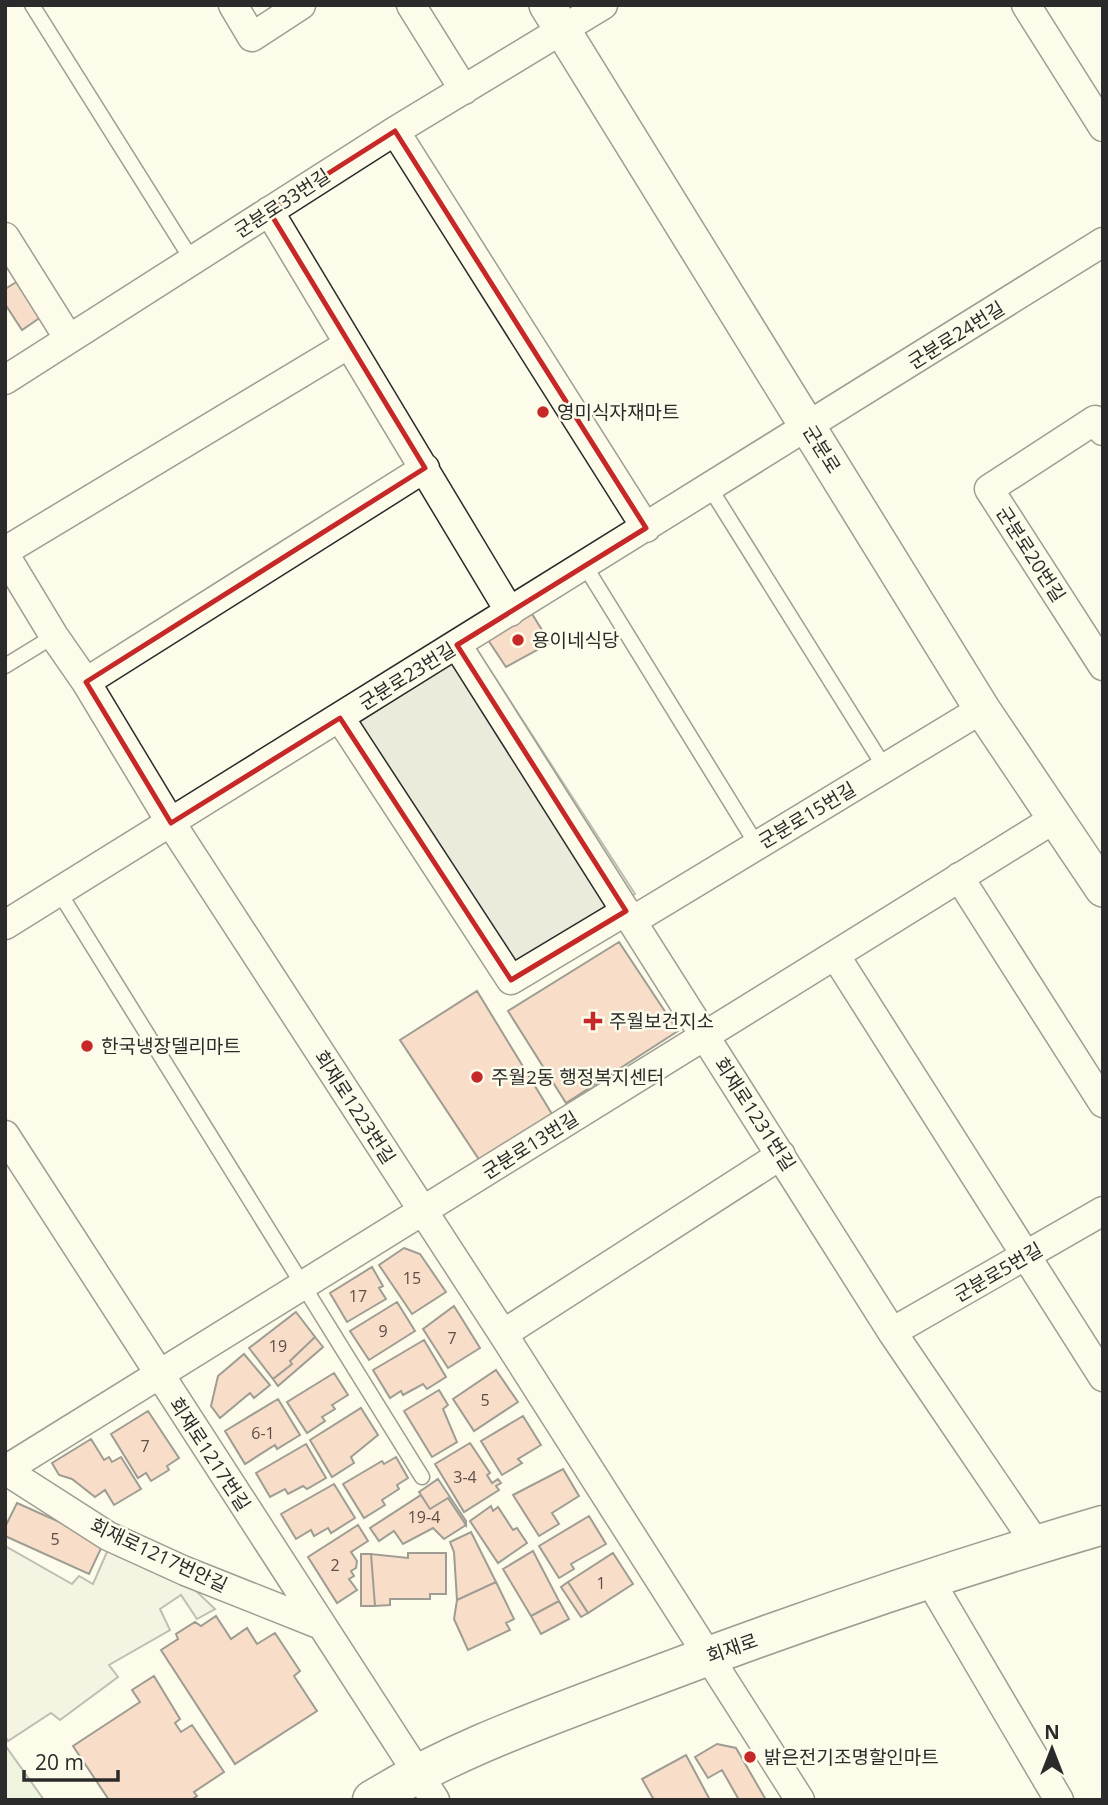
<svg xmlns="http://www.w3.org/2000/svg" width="1108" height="1805" font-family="'Open Sans','Noto Sans KR',sans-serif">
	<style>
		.green { fill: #deebd1; stroke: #74746e; stroke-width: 2 }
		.parking { fill: #eceadb; stroke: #74746e; stroke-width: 2 }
		.building { fill: #f2b8a0; stroke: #2b2b2b; stroke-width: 2 }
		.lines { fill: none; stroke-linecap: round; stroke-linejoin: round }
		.service-casing { stroke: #2b2b2b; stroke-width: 17 }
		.minor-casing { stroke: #2b2b2b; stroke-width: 31 }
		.tertiary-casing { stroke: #2b2b2b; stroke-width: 38 }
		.secondary-casing { stroke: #2b2b2b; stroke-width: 41 }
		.service { stroke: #fdfbea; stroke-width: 14 }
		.minor { stroke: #fdfbea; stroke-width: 28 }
		.tertiary { stroke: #fdfbea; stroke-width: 35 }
		.secondary { stroke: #fdfbea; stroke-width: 38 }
		.marked { fill: none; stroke: #c62828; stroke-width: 5; stroke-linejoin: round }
		.poi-dot { fill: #c62828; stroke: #fdfbea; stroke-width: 2.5 }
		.labels { text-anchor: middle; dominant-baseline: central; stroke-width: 5; stroke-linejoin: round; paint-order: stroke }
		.number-label { font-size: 16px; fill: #5d4e48 }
		.street-label { font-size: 19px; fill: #2b2b2b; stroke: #fdfbea }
		.poi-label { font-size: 19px; fill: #2b2b2b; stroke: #fdfbea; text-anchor: start }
	</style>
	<rect width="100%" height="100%" fill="#fdfbea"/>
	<!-- green -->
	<path class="green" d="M5,1745L44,1800H5Z"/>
	<!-- parking -->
	<path class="parking" d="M476,648L635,894L512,967L356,724Z
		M110,1545L194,1589L215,1609L197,1619L181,1595L160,1609L170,1630L109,1665L118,1677L60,1720L51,1713L8,1741L5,1736V1546L72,1584L79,1576L93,1584Z"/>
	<!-- building -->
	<path class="building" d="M18,281L41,317L22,330L5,304V289Z
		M529,609L550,643L506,667L486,637Z
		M619,942L678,1031L566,1103L508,1011Z
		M477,991L552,1114L480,1161L400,1040Z
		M404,1248L420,1254L446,1292L412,1314L379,1265Z
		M372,1267L383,1286L379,1288L386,1299L347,1322L330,1293Z
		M397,1302L415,1331L369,1360L350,1331Z
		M454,1306L480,1348L448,1368L423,1329Z
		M296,1312L315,1337L290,1361L292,1364L273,1379L249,1348Z
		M315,1337L323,1347L278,1386L273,1379L292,1364L290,1361Z
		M424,1340L446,1377L427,1389L423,1384L403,1395L401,1391L390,1398L373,1370Z
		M244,1354L270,1385L254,1398L250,1393L220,1418L211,1406L218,1376Z
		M496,1370L518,1402L474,1431L453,1399Z
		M334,1373L348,1395L332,1405L335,1409L322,1417L325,1421L307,1433L287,1402Z
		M439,1390L448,1405L443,1409L457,1442L432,1457L404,1411Z
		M278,1399L300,1435L277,1449L275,1445L245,1464L225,1431Z
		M361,1408L378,1435L351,1457L354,1463L332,1477L310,1440Z
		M148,1411L179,1458L167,1466L169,1470L151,1481L146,1473L138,1478L111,1434Z
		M523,1416L541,1445L518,1459L522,1463L502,1475L481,1441Z
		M91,1439L104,1460L109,1457L112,1462L121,1457L141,1489L114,1505L105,1490L95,1497L72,1479L59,1475L52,1463Z
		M470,1443L490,1473L487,1475L492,1483L498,1479L501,1483L496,1486L499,1490L464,1512L435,1464Z
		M306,1444L326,1478L307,1489L303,1486L288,1494L285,1489L270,1497L256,1473Z
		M396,1457L408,1478L397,1485L399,1489L382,1500L385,1505L364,1518L343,1484L382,1461L384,1464Z
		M563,1469L579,1496L552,1513L559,1524L539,1536L513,1495Z
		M438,1479L466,1521V1525L448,1498L430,1509L419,1492Z
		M334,1484L355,1518L331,1533L328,1528L314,1536L311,1530L296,1539L281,1514Z
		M421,1495L430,1509L448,1498L466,1525L444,1539L433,1528L403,1544L394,1531L379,1541L370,1528Z
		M17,1503L104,1542L89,1574L5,1536V1527Z
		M491,1506L493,1511L498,1507L513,1530L517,1528L527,1543L498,1563L470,1521Z
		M589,1516L606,1544L571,1564L574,1569L559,1578L539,1546Z
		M358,1525L368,1541L351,1552L357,1561L356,1568L351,1571L354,1576L349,1579L357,1590L337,1603L308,1557Z
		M471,1532L496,1582L457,1600L454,1552L450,1542Z
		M533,1551L559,1601L531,1616L503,1569Z
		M408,1553H446V1594H430V1599H390V1605L375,1606L371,1554L408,1558Z
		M613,1553L633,1584L588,1613L568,1582Z
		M361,1554H371L375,1606H361Z
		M496,1582L514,1619L506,1623L510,1630L468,1650L454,1619L457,1600Z
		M568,1582L588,1613L581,1617L561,1587Z
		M559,1601L569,1619L541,1634L531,1616Z
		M216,1616L231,1639L247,1628L257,1644L275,1633L300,1671L294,1676L317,1711L235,1764L161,1650L178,1639L176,1634L195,1622L201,1626Z
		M154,1676L180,1719L175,1723L181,1732L192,1725L224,1772L194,1792L197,1796L191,1800H109L73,1746L140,1702L132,1690Z
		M717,1744L736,1748L766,1800H739L722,1770L708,1778L695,1757Z
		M686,1755L710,1800H654L642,1779Z"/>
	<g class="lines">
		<!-- service casing -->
		<g class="service-casing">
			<path id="service" d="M32,5L192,260
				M710,488L885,768
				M585,566L757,845
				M5,666L54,636
				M59,892L422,1477"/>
		</g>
		<!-- minor casing -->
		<g class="minor-casing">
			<path id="minor" d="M233,5L252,37L301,5
				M411,5L464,90
				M1026,5L1103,127
				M395,131L646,528
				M269,211L510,612
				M5,237L69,339
				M5,380L395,131L603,5
				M1103,431L1095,420L989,489L1103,666
				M5,551L349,344
				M5,555L54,636L86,682L171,823L503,1334L800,1800
				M457,645L892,1332L1036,1544
				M86,682L425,468
				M340,718L511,980L626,911
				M959,877L1103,1103
				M632,921L982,709
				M5,925L1103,242
				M835,955L1103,1377
				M5,1135L435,1800
				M892,1332L1103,1211
				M503,1334L781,1155
				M5,1470L1054,819
				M5,1470L108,1536L185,1571L321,1625
				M929,1579L1059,1800"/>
		</g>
		<!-- tertiary casing -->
		<g class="tertiary-casing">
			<path id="tertiary" d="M547,5L982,709L1103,889"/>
		</g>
		<!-- secondary casing -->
		<g class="secondary-casing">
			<path id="secondary" d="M372,1800C456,1748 548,1717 639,1682C792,1624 946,1571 1103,1525"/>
		</g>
		<!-- service -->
		<use href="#service" class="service"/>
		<!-- minor -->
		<use href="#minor" class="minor"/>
		<!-- tertiary -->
		<use href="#tertiary" class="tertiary"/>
		<!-- secondary -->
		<use href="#secondary" class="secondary"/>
	</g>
	<!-- marked area -->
	<path d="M0 0H1108V1805H0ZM395,131L646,528L457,645L626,911L511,980L340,718L171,823L86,682L425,468L269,211Z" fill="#fdfbea" fill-opacity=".55" fill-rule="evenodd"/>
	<path class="marked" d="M395,131L646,528L457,645L626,911L511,980L340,718L171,823L86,682L425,468L269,211Z"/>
	<!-- markers -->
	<g class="poi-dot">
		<circle cx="543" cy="412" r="7"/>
		<circle cx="518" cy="640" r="7"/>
		<path d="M589.5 1010.5h7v7h7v7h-7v7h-7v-7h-7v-7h7z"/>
		<circle cx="87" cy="1046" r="7"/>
		<circle cx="477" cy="1077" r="7"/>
		<circle cx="750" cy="1757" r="7"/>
	</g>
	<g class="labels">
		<!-- number labels -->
		<g class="number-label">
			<text x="412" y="1278">15</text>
			<text x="358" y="1296">17</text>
			<text x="383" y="1331">9</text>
			<text x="452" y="1338">7</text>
			<text x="278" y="1346">19</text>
			<text x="485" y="1400">5</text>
			<text x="263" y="1433">6-1</text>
			<text x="145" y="1446">7</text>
			<text x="465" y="1477">3-4</text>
			<text x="424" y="1517">19-4</text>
			<text x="55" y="1539">5</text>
			<text x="335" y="1565">2</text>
			<text x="601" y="1583">1</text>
		</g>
		<!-- street labels -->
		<g class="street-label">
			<text transform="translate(282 203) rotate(-33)">군분로33번길</text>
			<text transform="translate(956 335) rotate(-32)">군분로24번길</text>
			<text transform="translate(822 449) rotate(58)">군분로</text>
			<text transform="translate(1031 554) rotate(57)">군분로20번길</text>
			<text transform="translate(407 676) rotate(-32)">군분로23번길</text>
			<text transform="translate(807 815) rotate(-31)">군분로15번길</text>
			<text transform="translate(355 1107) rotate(57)">회재로1223번길</text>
			<text transform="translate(755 1114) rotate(57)">회재로1231번길</text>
			<text transform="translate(530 1145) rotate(-32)">군분로13번길</text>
			<text transform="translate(998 1272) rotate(-30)">군분로5번길</text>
			<text transform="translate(210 1454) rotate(57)">회재로1217번길</text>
			<text transform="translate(159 1555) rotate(25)">회재로1217번안길</text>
			<text transform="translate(732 1648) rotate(-19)">회재로</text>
		</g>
		<!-- poi labels -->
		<g class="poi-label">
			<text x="557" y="412">영미식자재마트</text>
			<text x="532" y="640">용이네식당</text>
			<text x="609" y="1021">주월보건지소</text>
			<text x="101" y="1046">한국냉장델리마트</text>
			<text x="491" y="1077">주월2동 행정복지센터</text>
			<text x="764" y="1757">밝은전기조명할인마트</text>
		</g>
	</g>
	<!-- border -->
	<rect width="1108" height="1805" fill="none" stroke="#2b2b2b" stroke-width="14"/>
	<!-- north arrow -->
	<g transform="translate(1052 1749)" stroke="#fdfbea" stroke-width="5" paint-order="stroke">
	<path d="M0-5L12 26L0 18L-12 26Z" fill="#2b2b2b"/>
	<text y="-10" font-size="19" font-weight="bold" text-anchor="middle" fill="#2b2b2b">N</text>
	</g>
	<!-- scale -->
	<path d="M24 1770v10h94v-10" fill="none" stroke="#2b2b2b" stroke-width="3.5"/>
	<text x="35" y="1770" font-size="21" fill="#2b2b2b" stroke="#fdfbea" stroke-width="5" paint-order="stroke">20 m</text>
</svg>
